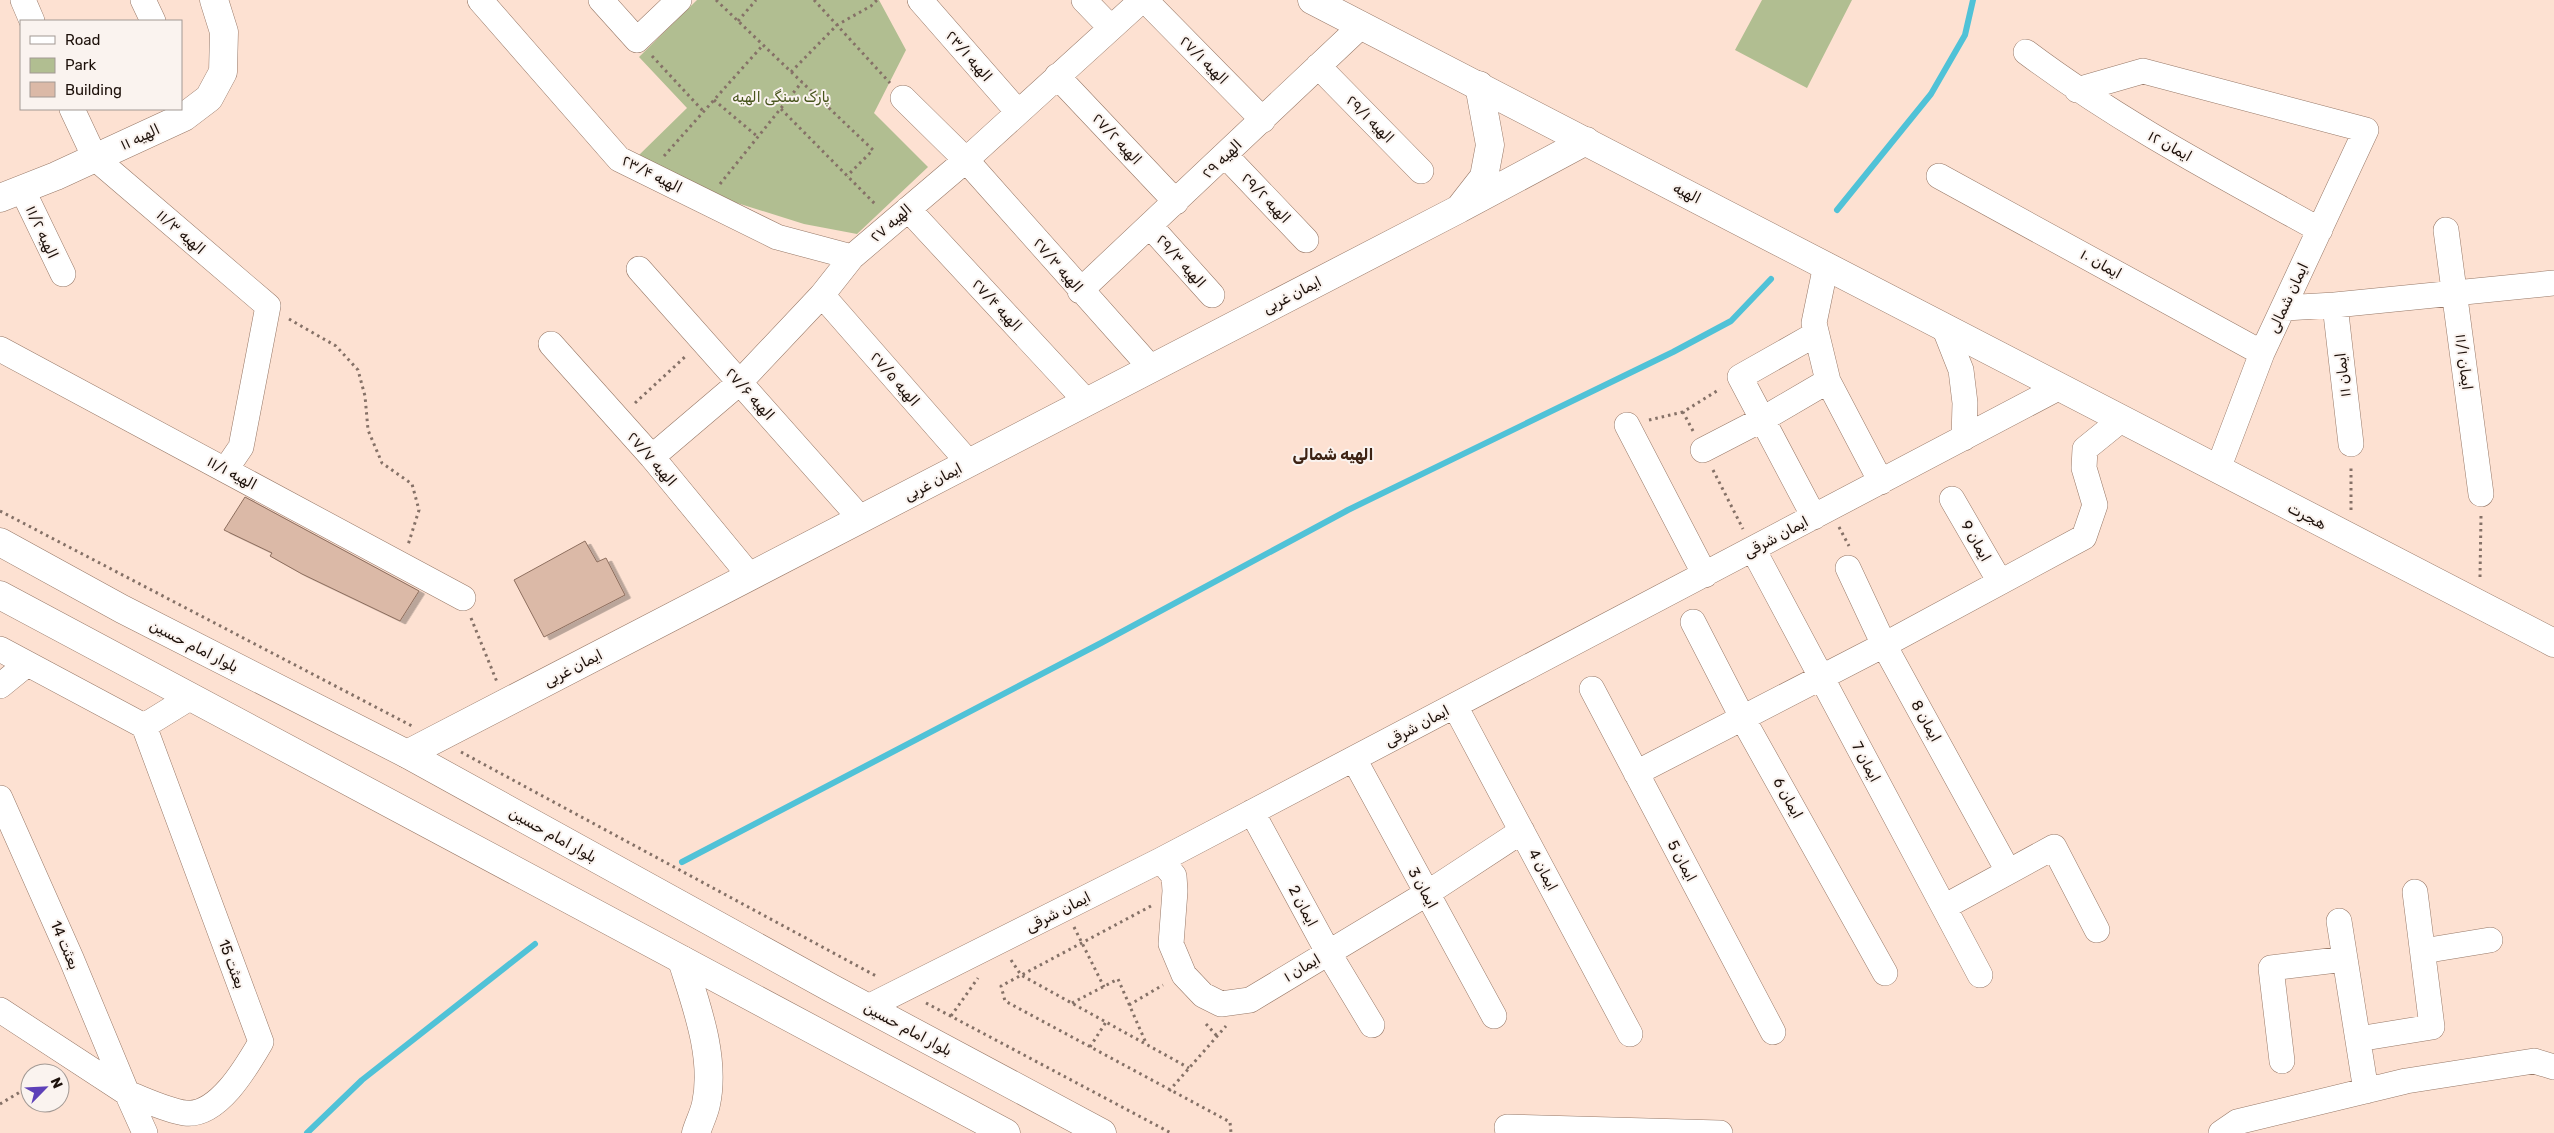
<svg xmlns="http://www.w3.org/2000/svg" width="2554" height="1133" font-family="Rubik,Cairo,sans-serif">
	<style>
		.green { fill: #b1be91 }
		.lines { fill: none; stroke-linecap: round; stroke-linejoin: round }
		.stream { stroke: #50c2d7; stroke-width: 6 }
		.building { fill: #dbb9a7; stroke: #8d6e5e; filter: url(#shadow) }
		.minor-casing { stroke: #977867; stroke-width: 26 }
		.tertiary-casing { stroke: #977867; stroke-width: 29 }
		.secondary-casing { stroke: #977867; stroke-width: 29 }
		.primary-casing { stroke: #977867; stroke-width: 29 }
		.path { stroke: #857167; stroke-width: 3; stroke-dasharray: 2.5 4; stroke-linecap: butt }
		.minor { stroke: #fff; stroke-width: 25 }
		.tertiary { stroke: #fff; stroke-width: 28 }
		.secondary { stroke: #fff; stroke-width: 28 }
		.primary { stroke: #fff; stroke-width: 28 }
		.labels { text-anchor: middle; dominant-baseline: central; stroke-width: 4; stroke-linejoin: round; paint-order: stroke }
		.street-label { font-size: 15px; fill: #1d110b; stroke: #faf3ef }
		.park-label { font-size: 15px; fill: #48551d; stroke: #faf3ef }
		.neighbourhood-label { font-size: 16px; font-weight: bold; fill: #3d2314; stroke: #faf3ef }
	</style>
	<defs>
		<filter id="shadow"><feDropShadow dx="5.5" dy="3" stdDeviation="0" flood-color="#0004"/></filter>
	</defs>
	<rect width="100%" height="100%" fill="#fde1d2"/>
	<!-- green -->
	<path class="green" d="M697,0H879L906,50L874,113L928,167L857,234L804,224L699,191L638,156L687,108L639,57Z
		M1762,0H1852L1807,88L1735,50Z"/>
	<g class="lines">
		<!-- stream -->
		<path class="stream" d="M1837,210L1931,94L1965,35L1973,0
			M682,862L1101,643L1348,510L1673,352L1731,321L1771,279
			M307,1133L362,1080L535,944"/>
	</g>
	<!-- building -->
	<path class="building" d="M245,497L419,591L400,621L302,574L270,556L272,553L224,530Z
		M585,541L597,562L606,558L625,595L544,637L514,580Z"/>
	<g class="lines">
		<!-- minor casing -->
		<g class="minor-casing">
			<path id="minor" d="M23,0L32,21
				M143,0L153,21
				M480,0L619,159L777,237L852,257
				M601,0L637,40L679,0
				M920,0L1018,112
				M1084,0L1111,28
				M1145,0L1263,120
				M2026,52C2119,122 2219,174 2320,230
				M1318,66L1421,171
				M1057,76L1176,202
				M2077,90L2143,71L2366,130L2262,353L2218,469
				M903,98L966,160L1151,368
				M72,109L95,158L268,306L241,447L226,469
				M1225,155L1306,240
				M1939,176L2262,353
				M22,189L63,274
				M908,209L1086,401
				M1150,226L1212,295
				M2446,230L2481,494
				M639,269L861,519
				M1080,291L1362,25
				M822,295L969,463
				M2335,305L2351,444
				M2284,308L2335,305L2554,283
				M1944,327L1961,370L1965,403L1964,438
				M551,344L652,457L750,576
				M0,349L463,598
				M1828,381L1881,482
				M1627,425L1705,575
				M1703,450L1763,419L1828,381L1814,323L1826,265
				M652,457L739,383L822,295L852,257L966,160L1142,0
				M1952,499L2000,582
				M1814,517L1740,377L1816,334
				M1753,549L1980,975
				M1848,568L1884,645L2008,871
				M1693,622L1743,719L1885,973
				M0,649L144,726L191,697
				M0,686L27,664
				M1592,689L1773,1032
				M1455,706L1630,1034
				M1354,759L1494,1016
				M1636,773L1884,645L2084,537L2095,505L2084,468L2085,449L2122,419
				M0,798L71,958L127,1093C143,1099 168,1111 185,1113C218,1117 247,1066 261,1042L144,726
				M1252,812L1328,952L1372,1025
				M1161,860L1174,876L1175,891L1171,944L1184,975L1203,995L1221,1004L1250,1000L1426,894L1522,831
				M1944,907L2054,847L2097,930
				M2339,921L2366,1091
				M2423,951L2490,940
				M868,1007L1161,860L2060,387
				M0,1010L127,1093L145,1133
				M2358,1039L2432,1027L2415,892
				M2282,1061L2271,968L2345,959
				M1508,1133L1507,1127L1720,1133
				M2221,1133L2237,1122L2406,1081L2534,1061L2554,1067"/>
		</g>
		<!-- tertiary casing -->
		<g class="tertiary-casing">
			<path id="tertiary" d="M1479,85L1490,145L1484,177L1459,209L1586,141
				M0,198L56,176L184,117L209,98L223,72L224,32L214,0
				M407,754L1459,209"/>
		</g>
		<!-- secondary casing -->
		<g class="secondary-casing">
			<path id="secondary" d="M1312,0L2554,643
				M682,960C696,1005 716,1057 706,1104C704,1114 699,1123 696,1133"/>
		</g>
		<!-- primary casing -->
		<g class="primary-casing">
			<path id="primary" d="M0,542L122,609L407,754L831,988L1102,1133
				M0,595L1006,1133"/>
		</g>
		<!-- path -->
		<path class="path" d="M716,0L873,150L847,176
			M814,0L890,83
			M738,21L756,0
			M652,56L704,112
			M791,72L837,25L871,6L877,0
			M714,100L758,137
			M781,109L877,206
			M664,156L763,45
			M720,184L802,82
			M289,319L336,346L358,370L365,396L368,430L382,463L412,484L419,510L408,545
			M635,403L687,355
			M1649,420L1683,412
			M1693,431L1683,412L1720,389
			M1713,470L1743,529
			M2351,510V467
			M0,511L412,726
			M1839,527L1849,546
			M2480,577L2481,516
			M471,618L497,682
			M461,752L878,977
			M1151,906L1001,986L1005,1001L1230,1122L1231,1133
			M1074,927L1104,987
			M1011,960L1021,975L1189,1068
			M926,1003L1171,1133
			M1072,1003L1118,979L1146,1043
			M1129,1005L1163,985
			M951,1016L978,978
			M1206,1024L1217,1036
			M1090,1047L1106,1022
			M1169,1091L1226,1026
			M0,1104L30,1086"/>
		<!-- minor -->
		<use href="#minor" class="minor"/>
		<!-- tertiary -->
		<use href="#tertiary" class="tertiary"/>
		<!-- secondary -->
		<use href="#secondary" class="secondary"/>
		<!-- primary -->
		<use href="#primary" class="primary"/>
	</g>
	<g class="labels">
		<!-- street labels -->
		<g class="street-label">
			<text transform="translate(969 56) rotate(49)">الهیه ۲۳/۱</text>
			<text transform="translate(1204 60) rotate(45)">الهیه ۲۷/۱</text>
			<text transform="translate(1370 119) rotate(45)">الهیه ۲۹/۱</text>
			<text transform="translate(140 137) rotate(-25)">الهیه ۱۱</text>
			<text transform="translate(1117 139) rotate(47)">الهیه ۲۷/۲</text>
			<text transform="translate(2170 146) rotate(29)">ایمان ۱۲</text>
			<text transform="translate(1222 159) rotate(-44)">الهیه ۲۹</text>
			<text transform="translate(652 174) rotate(27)">الهیه ۲۳/۴</text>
			<text transform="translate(1687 193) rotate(27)">الهیه</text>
			<text transform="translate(1266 198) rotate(46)">الهیه ۲۹/۲</text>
			<text transform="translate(891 223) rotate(-41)">الهیه ۲۷</text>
			<text transform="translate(42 232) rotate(65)">الهیه ۱۱/۲</text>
			<text transform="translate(181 232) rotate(41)">الهیه ۱۱/۳</text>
			<text transform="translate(1181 261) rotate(48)">الهیه ۲۹/۳</text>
			<text transform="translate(2101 264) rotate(29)">ایمان ۱۰</text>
			<text transform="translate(1058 265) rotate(49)">الهیه ۲۷/۳</text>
			<text transform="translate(1292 295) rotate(-27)">ایمان غربی</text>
			<text transform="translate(2288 298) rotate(-65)">ایمان شمالی</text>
			<text transform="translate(997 305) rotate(47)">الهیه ۲۷/۴</text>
			<text transform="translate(2464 362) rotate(83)">ایمان ۱۱/۱</text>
			<text transform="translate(2343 375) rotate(-97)">ایمان ۱۱</text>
			<text transform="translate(895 379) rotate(49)">الهیه ۲۷/۵</text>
			<text transform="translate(750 394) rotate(48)">الهیه ۲۷/۶</text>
			<text transform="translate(652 459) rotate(49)">الهیه ۲۷/۷</text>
			<text transform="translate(232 473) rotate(28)">الهیه ۱۱/۱</text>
			<text transform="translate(933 482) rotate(-28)">ایمان غربی</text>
			<text transform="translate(2307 516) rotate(27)">هجرت</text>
			<text transform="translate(1776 537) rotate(-28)">ایمان شرقی</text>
			<text transform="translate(1976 541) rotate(60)">ایمان 9</text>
			<text transform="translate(194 646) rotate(27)">بلوار امام حسین</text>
			<text transform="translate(573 668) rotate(-27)">ایمان غربی</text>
			<text transform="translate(1926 721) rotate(61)">ایمان 8</text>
			<text transform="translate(1417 726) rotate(-28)">ایمان شرقی</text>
			<text transform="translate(1866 762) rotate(62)">ایمان 7</text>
			<text transform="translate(1788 798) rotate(61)">ایمان 6</text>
			<text transform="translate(553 835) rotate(29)">بلوار امام حسین</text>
			<text transform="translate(1682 861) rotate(62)">ایمان 5</text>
			<text transform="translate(1543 870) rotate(62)">ایمان 4</text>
			<text transform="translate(1423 888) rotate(61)">ایمان 3</text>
			<text transform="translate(1303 906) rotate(62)">ایمان 2</text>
			<text transform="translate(1058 912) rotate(-27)">ایمان شرقی</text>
			<text transform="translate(65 945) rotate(67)">بعثت 14</text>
			<text transform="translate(232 964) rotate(70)">بعثت 15</text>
			<text transform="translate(1302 968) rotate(-31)">ایمان ۱</text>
			<text transform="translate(908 1029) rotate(28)">بلوار امام حسین</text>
		</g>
		<!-- park labels -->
		<g class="park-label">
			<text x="781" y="97">پارک سنگی الهیه</text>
		</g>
		<!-- neighbourhood labels -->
		<g class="neighbourhood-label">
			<text x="1333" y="454">الهیه شمالی</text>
		</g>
	</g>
	<!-- legend -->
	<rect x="20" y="20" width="162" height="90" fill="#faf3ef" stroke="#a29994"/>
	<rect x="30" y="36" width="25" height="8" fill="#ffffff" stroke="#a29994"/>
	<text x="65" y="45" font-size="15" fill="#1d110b">Road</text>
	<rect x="30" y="58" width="25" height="15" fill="#b1be91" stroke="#a29994"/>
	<text x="65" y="70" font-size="15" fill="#1d110b">Park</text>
	<rect x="30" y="82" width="25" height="15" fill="#dbb9a7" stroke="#a29994"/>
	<text x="65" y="95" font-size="15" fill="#1d110b">Building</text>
	<!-- north arrow -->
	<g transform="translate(45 1088) rotate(66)"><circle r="24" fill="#faf3ef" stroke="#a29994"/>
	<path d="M0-4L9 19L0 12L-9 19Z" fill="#5d40b8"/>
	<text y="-8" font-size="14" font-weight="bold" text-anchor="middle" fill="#1d110b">N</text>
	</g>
</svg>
